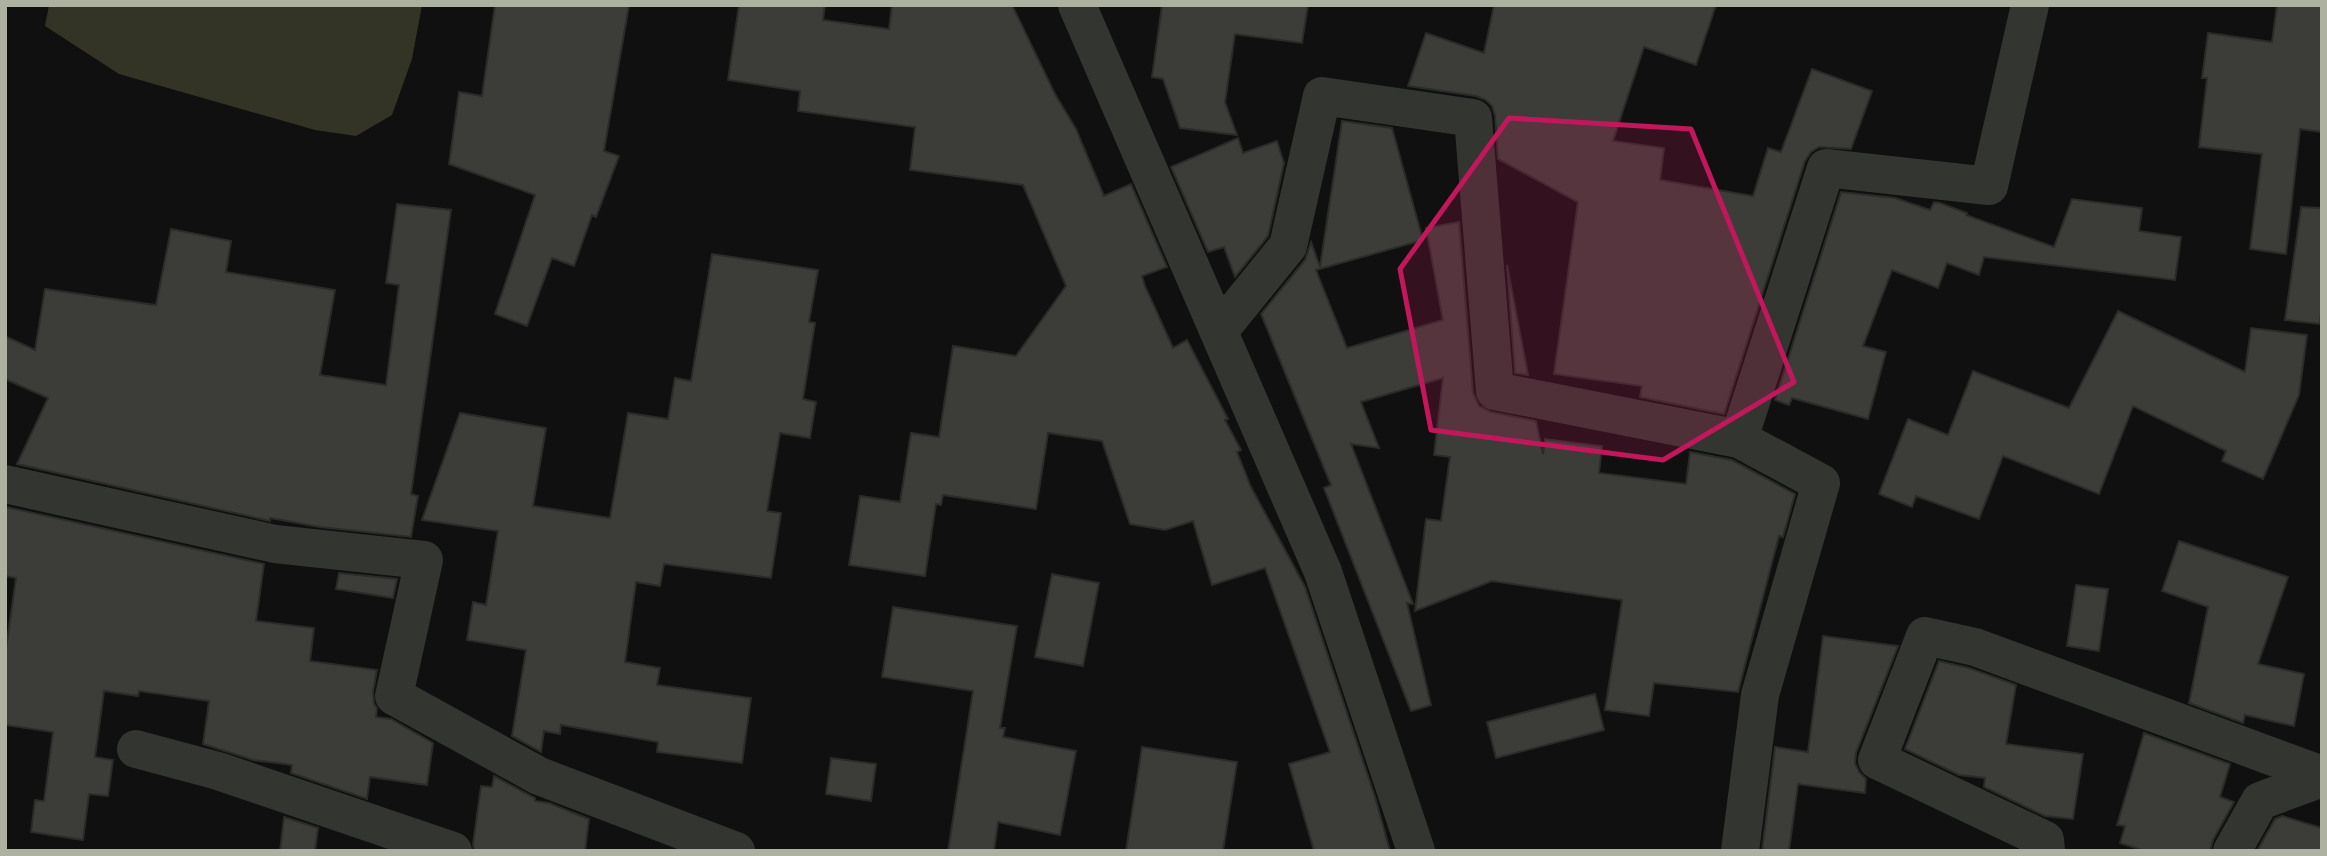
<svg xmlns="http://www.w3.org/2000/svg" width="2327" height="856" font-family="Cabin,sans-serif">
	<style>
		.water { fill: #333326 }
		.building { fill: #3c3d39; stroke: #2a2c29; stroke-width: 2 }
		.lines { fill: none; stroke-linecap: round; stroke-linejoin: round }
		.minor { stroke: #333530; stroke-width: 38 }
		.marked { fill: #c2185b; fill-opacity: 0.2; stroke: #c2185b; stroke-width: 5; stroke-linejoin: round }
	</style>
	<rect width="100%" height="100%" fill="#0f100f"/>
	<!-- water -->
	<path class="water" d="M49,5H422L412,59L392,115L356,136L315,130L119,74L45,26Z"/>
	<!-- building -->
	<path class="building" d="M495,5H629L604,151L619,156L596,217L592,215L574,266L552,258L527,326L495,314L535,195L449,164L459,92L482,96Z
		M739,5H825L823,20L889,29L892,5H1012L1055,94L1076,129L1104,196L1131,184L1167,267L1142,276L1145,286L1173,348L1187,340L1228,419L1225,420L1241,450L1237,452L1251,487L1305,587L1375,797L1390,851H1314L1289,764L1330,752L1265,568L1212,585L1193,521L1165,530L1130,524L1102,441L1048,433L1036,509L943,495L941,505L936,504L925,576L849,565L860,496L900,502L911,433L939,437L953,346L1016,356L1066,286L1023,185L910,170L915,127L798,111L800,91L728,80Z
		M1162,5H1308L1302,43L1235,34L1225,102L1237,135L1180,128L1163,79L1152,77Z
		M1494,5H1716L1696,65L1644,47L1613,141L1664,148L1660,180L1753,196L1768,148L1781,152L1812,69L1872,91L1851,149L1819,147L1811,152L1805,161L1724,414L1640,397L1642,386L1554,374L1578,202L1498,159L1495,116L1492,106L1486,100L1476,96L1408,86L1426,33L1484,53Z
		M2277,5H2322V132L2300,129L2286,254L2250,249L2262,154L2199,147L2207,78H2202L2208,33L2272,42Z
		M1342,121L1392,128L1423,240L1316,270L1347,348L1443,320L1426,228L1459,222L1473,393L1479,406L1491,412L1536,421L1543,454L1545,439L1602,446L1599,473L1686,484L1690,452L1732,460L1795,494L1783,537L1779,536L1738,692L1654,683L1649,716L1605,710L1622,600L1492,581L1415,611L1426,519L1441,521L1450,457L1434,455L1443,378L1361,402L1379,448L1351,444L1413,604L1407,603L1431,705L1411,711L1324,488L1331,485L1261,314L1305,260L1311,242L1320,267Z
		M1238,138L1243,153L1277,141L1284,163L1268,236L1235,277L1224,247L1208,252L1171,167Z
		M1841,192L1895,198L1930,210L1934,202L1940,203L1967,213L1966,215L2054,247L2072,199L2142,208L2139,231L2181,237L2175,280L1984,257L1979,275L1947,263L1938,288L1892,270L1863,346L1886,352L1868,419L1792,398L1789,405L1775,400Z
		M397,204L451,210L411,494L418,496L411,537L320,527L270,518V521L17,464L48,398L5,379V336L35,350L45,289L156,305L171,229L231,241L226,272L335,290L320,375L386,385L399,285L386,283Z
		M2301,207L2322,208V300L2320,324L2285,320Z
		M712,254L818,270L809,322L815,323L803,399L816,402L810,438L780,433L767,511L781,513L771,578L664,564L660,586L636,582L625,662L660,668L657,685L751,698L742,763L657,752L658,742L561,725L560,734L544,731L541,752L512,736L526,650L467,640L473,602L486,605L498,531L422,520L460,413L546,428L533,506L610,518L628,413L668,419L675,378L691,381Z
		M1507,265L1528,375L1515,373Z
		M2118,311L2245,372L2251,328L2307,335L2299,395L2263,479L2222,461L2226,451L2133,406L2099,494L2003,456L1979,519L1916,496L1912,507L1879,494L1908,419L1948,435L1973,371L2069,408Z
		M6,507L264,564L256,621L314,628L310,661L377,670L373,692L374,704L377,708L376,717L391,719L433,743L427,785L370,777L367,799L291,773L292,765L253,760L203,744L209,701L139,691L138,696L104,691L95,757L113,760L108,796L89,794L83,840L31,832L35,800L44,801L53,732L5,725V656L16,578L5,576Z
		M2179,541L2288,577L2258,664L2304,674L2294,726L2245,715L2243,723L2189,703L2208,607L2162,591Z
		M339,573L397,579L393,598L336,589Z
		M1052,574L1099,583L1083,666L1035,657Z
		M2076,585L2108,589L2099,651L2067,646Z
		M893,607L1017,626L1000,728H1005L1003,737L1076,751L1060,835L998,822L994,851H948L973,691L882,677Z
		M1823,636L1898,646L1856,753L1855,763L1859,772L1866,779L1865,793L1798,784L1789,851H1762L1775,747L1808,752Z
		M1939,661L1969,668L2016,685L2006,744L2083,754L2073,819L2045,816L1984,787L1985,778L1959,775L1905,749Z
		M1595,694L1604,730L1496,758L1487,722Z
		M2144,733L2230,764L2220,797L2234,802L2213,840L2210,851H2145L2120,843L2125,826L2117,825Z
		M1142,747L1237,762L1223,851H1126Z
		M831,758L876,764L871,801L826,794Z
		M494,776L535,798V801L549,803L589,819L585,851H474L473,844L481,786L492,787Z
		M2282,816L2322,828V851H2257L2275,819Z
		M284,817L318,828L315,851H280Z"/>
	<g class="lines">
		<!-- minor -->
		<path class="minor" d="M1077,5L1323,572L1416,851
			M1219,331L1288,246L1322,96L1473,118L1495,391L1739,439
			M5,484L275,544L424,560L394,696L539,776L736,851
			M136,749L218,771L453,851
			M1740,851L1760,695L1821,483L1739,439L1826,168L1989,186L2030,5
			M2046,851L2045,840L1877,760L1925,636L1975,647L2322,775
			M2232,851L2260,801L2322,778"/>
	</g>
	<!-- marked area -->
	<path class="marked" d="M1509,118L1691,129L1794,382L1663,460L1431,430L1400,269Z"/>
	<!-- border -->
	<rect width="2327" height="856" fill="none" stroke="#acb1a0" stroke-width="14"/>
</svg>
